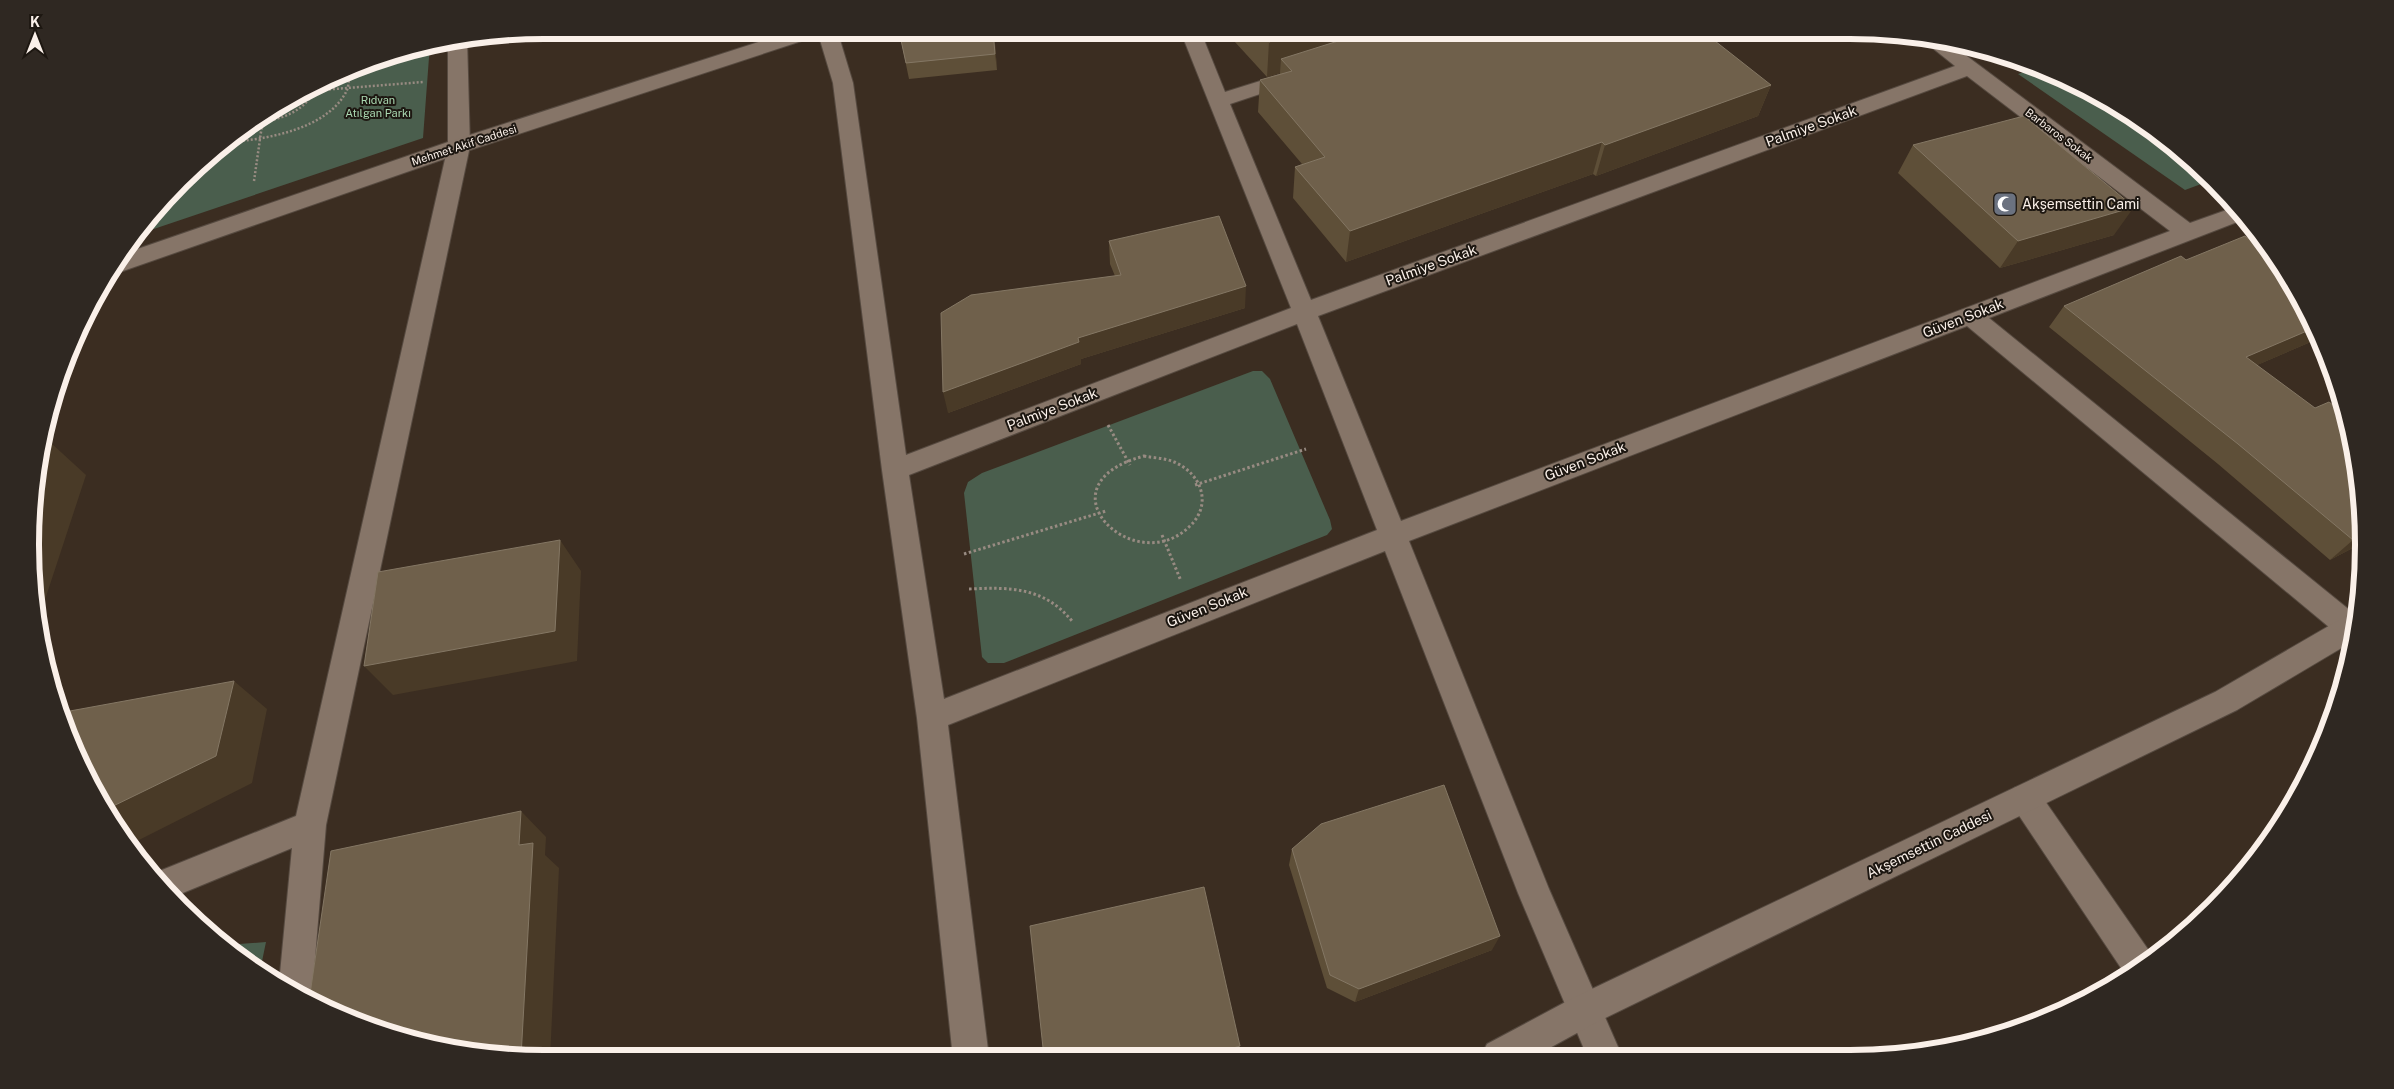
<svg xmlns="http://www.w3.org/2000/svg" width="2394" height="1089" font-family="'Public Sans',sans-serif">
	<style>
		.green { fill: #4a5e4d }
		.lines { fill: none; stroke-linecap: round; stroke-linejoin: round }
		.street-casing { stroke: #564a40; stroke-width: 2 }
		.secondary-casing { stroke: #564a40; stroke-width: 2 }
		.path-far1 { stroke: #988b82; stroke-width: 2.5; stroke-dasharray: 2 2; stroke-linecap: butt }
		.path { stroke: #988b82; stroke-width: 3; stroke-dasharray: 2.5 2.5; stroke-linecap: butt }
		.street { fill: #867568; fill-rule: evenodd }
		.secondary { fill: #867568; fill-rule: evenodd }
		.wall { fill: #5e4f38 }
		.shaded-wall { fill: #493a27 }
		.building { fill: #6f604b; stroke: #847764 }
		.labels { text-anchor: middle; dominant-baseline: central; stroke-width: 4; stroke-linejoin: round; paint-order: stroke }
		.far-park-label { font-size: 11px; fill: #aad8b1; stroke: #1d1711 }
		.far-street-label { font-size: 11px; fill: #faf0e9; stroke: #1d1711 }
		.street-label { font-size: 14px; fill: #faf0e9; stroke: #1d1711 }
		.poi-label { font-size: 14px; fill: #faf0e9; stroke: #1d1711; text-anchor: start }
		.rim { fill: none; stroke: #faf0e9; stroke-width: 6 }
	</style>
	<rect width="100%" height="100%" fill="#3b2d21"/>
	<!-- green -->
	<path class="green" d="M430,44L423,138L136,235C195,153 284,92 379,58C395,52 413,48 430,44Z
		M2039,67L2135,117L2212,180L2185,190L2018,74Z
		M1253,371H1262L1270,379L1330,520L1332,529L1327,535L1004,663H988L982,657L964,493L968,482L982,473Z
		M266,942L260,971L225,945Z"/>
	<g class="lines">
		<!-- street casing -->
		<g class="street-casing">
			<path id="street" d="M817,30H837L853,83L906,455L1291,308L1180,30H1200L1225,92L1295,70L1302,72L1305,76L1302,80L1230,104L1311,300L1955,66L1920,38L1944,39L2190,223L2235,207L2245,219L1989,318L2357,616L2355,639L2351,640L2341,637L1967,326L1409,541L1549,889L1622,1056H1587L1518,893L1385,551L948,725L989,1058H953L917,718L882,470L833,83ZM1967,76L2170,231L1401,521L1318,316ZM1297,324L1377,530L944,699L909,475Z
				M467,38L470,146L326,825L312,994L309,1001L279,984L292,848L173,897L152,874L296,816L448,146V39Z
				M2025,784L2036,788L2154,958L2125,974L2014,808L2009,798L2014,788Z"/>
		</g>
		<!-- secondary casing -->
		<g class="secondary-casing">
			<path id="secondary" d="M796,30H826L823,34L467,151L123,271L115,273L110,272L123,254L451,141Z
				M2357,613L2355,640L2237,710L1597,1022L1535,1056H1481L1487,1044L1573,998L2215,692L2346,616Z"/>
		</g>
		<!-- path-far1 -->
		<path class="path-far1" d="M309,91L423,82
			M254,123C280,120 307,112 317,85
			M227,142C265,140 329,129 347,90C349,85 349,77 349,71
			M254,181L263,118"/>
		<!-- path -->
		<path class="path" d="M1108,425L1130,465
			M1144,456C1153,458 1165,458 1174,462C1201,473 1213,504 1190,526C1135,581 1035,485 1144,456Z
			M1195,485L1306,449
			M1162,535L1181,581
			M964,554L1106,511
			M969,589C1010,587 1044,587 1072,621"/>
		<!-- street -->
		<use href="#street" class="street"/>
		<!-- secondary -->
		<use href="#secondary" class="secondary"/>
	</g>
	<!-- wall -->
	<path class="wall" d="M900,30H994L997,70L909,79L899,31Z
		M1224,30H1360L1359,34L1386,40L1771,85L1758,116L1596,176L1593,174L1346,262L1293,198L1295,167L1302,164L1258,112L1260,80L1280,74V73L1267,77Z
		M1913,145L2114,235L2000,268L1898,173Z
		M1109,241L1245,308L1081,359V364L948,413L1115,276L1110,264Z
		M2064,306L2320,338L2257,365L2354,444L2364,542L2330,560L2218,464L2049,327Z
		M1292,849L1492,950L1355,1002L1327,988L1289,865Z"/>
	<!-- shaded-wall -->
	<path class="shaded-wall" d="M993,30H994L997,70L995,54Z
		M1308,30H1360L1358,48L1281,59L1280,73L1267,77L1269,42Z
		M1771,85L1758,116L1596,176L1605,145Z
		M1602,142L1593,174L1346,262L1350,231Z
		M2134,207L2114,235L2000,268L2018,241Z
		M1246,286L1245,308L1081,359V364L948,413L943,392L1078,338Z
		M2314,328L2320,338L2227,378L2246,357Z
		M51,443L86,475L37,624L34,612L30,544L36,485Z
		M2363,535L2364,542L2330,560L2353,540Z
		M560,540L581,571L577,661L393,695L364,666Z
		M234,681L267,709L252,783L131,844H127L105,810Z
		M521,811L546,837L545,855L559,868L550,1059L521,1057L519,845Z
		M1500,936L1492,950L1355,1002L1359,989Z
		M1240,1046L1239,1057H1203Z"/>
	<!-- building -->
	<path class="building" d="M900,30H993L995,54L906,63L899,31Z
		M1258,30H1308L1269,42Z
		M1373,30H1375L1386,40L1420,30H1701L1771,85L1605,145L1602,142L1350,231L1295,167L1325,157L1260,80L1292,71L1281,59Z
		M2024,116L2134,207L2018,241L1913,145Z
		M1219,216L1246,286L1078,338L1079,342L943,392L941,313L971,295L1121,275L1109,241Z
		M2245,236L2277,259L2314,328L2246,357L2315,408L2329,402L2345,414L2354,444L2363,535L2353,540L2238,444L2064,306L2181,256L2186,260Z
		M51,443L36,485L40,444Z
		M560,540L555,631L364,666L378,572Z
		M234,681L216,756L105,810L99,802L59,713Z
		M1444,785L1500,936L1359,989L1330,975L1292,849L1321,824Z
		M521,811L519,845L533,843L521,1057L444,1049L348,1020L309,1001L331,851Z
		M1204,887L1240,1046L1203,1057H1044L1030,926Z"/>
	<!-- icons -->
	<defs>
		<g id="mosque-square" transform="scale(1.25)"><rect x="-9" y="-9" width="18" height="18" rx="4" fill="#6b7280" stroke="#1d1711"/><path d="M3.5-4.9A6 6 0 1 0 3.5 4.9A5 5 0 1 1 3.5-4.9Z" fill="#fff"/></g>
	</defs>
	<g fill-rule="evenodd">
		<use href="#mosque-square" x="2005" y="204"/>
	</g>
	<g class="labels">
		<!-- far-park labels -->
		<g class="far-park-label">
			<text x="378" y="100">Rıdvan<tspan x="378" dy="13">Atılgan Parkı</tspan></text>
		</g>
		<!-- far-street labels -->
		<g class="far-street-label">
			<text transform="translate(2059 135) rotate(37)">Barbaros Sokak</text>
			<text transform="translate(464 145) rotate(-18)">Mehmet Akif Caddesi</text>
		</g>
		<!-- street labels -->
		<g class="street-label">
			<text transform="translate(1811 126) rotate(-20)">Palmiye Sokak</text>
			<text transform="translate(1431 265) rotate(-20)">Palmiye Sokak</text>
			<text transform="translate(1963 318) rotate(-21)">Güven Sokak</text>
			<text transform="translate(1052 409) rotate(-21)">Palmiye Sokak</text>
			<text transform="translate(1585 461) rotate(-21)">Güven Sokak</text>
			<text transform="translate(1207 607) rotate(-22)">Güven Sokak</text>
			<text transform="translate(1929 844) rotate(-26)">Akşemsettin Caddesi</text>
		</g>
		<!-- poi labels -->
		<g class="poi-label">
			<text x="2022" y="204">Akşemsettin Cami</text>
		</g>
	</g>
	<!-- crop -->
	<path d="M0 0H2394V1089H0ZM544 39H1850A505 505 0 0 1 2355 544V545A505 505 0 0 1 1850 1050H544A505 505 0 0 1 39 545V544A505 505 0 0 1 544 39Z" fill="#2f2822" fill-rule="evenodd"/>
	<path class="rim" d="M544 39H1850A505 505 0 0 1 2355 544V545A505 505 0 0 1 1850 1050H544A505 505 0 0 1 39 545V544A505 505 0 0 1 544 39Z"/>
	<!-- north arrow -->
	<g transform="translate(35 35)" stroke="#1d1711" stroke-width="4" paint-order="stroke">
	<path d="M0-4L9 19L0 12L-9 19Z" fill="#faf0e9"/>
	<text y="-8" font-size="14" font-weight="bold" text-anchor="middle" fill="#faf0e9">K</text>
	</g>
</svg>
